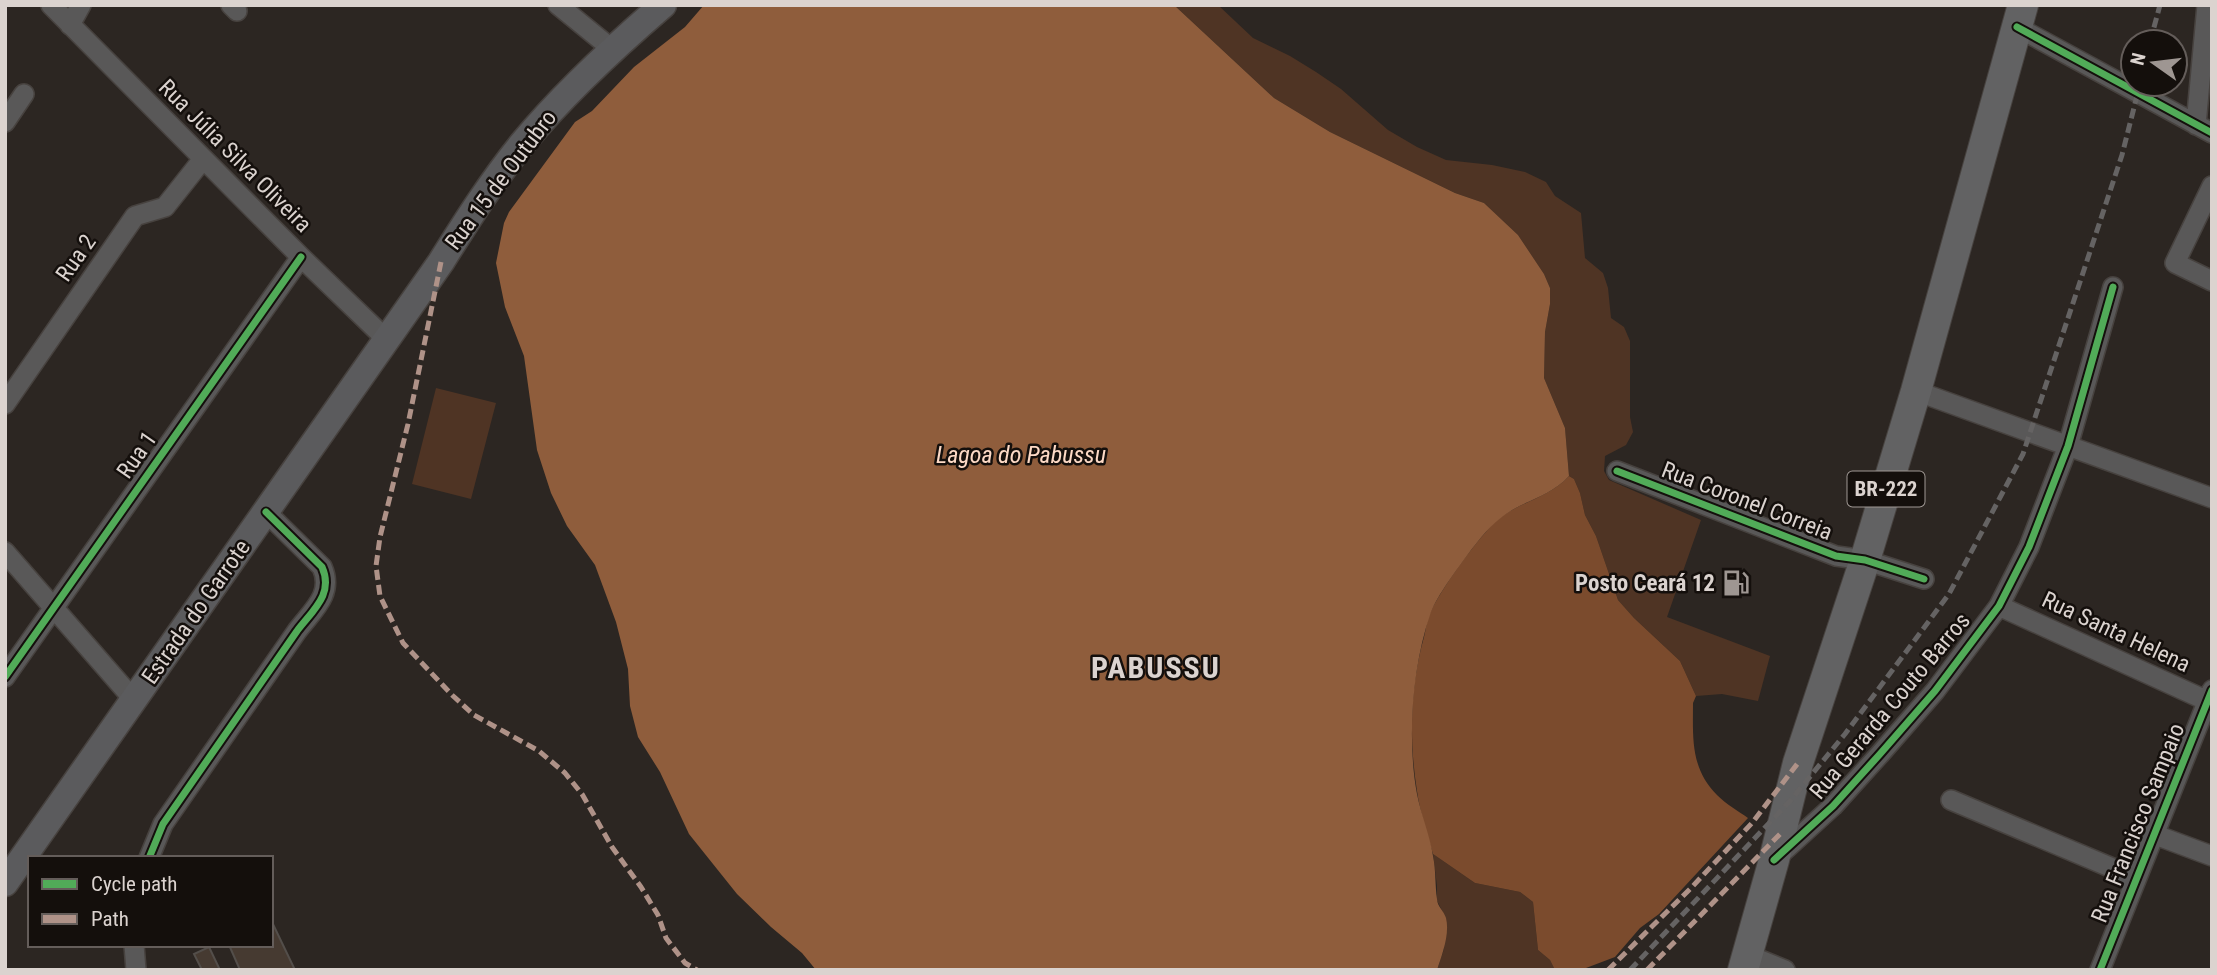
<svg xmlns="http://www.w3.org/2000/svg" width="2217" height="975" font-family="'Roboto Condensed',sans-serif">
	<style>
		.green { fill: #4f3424 }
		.forest { fill: #7b4b2d }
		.water { fill: #8f5d3c }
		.building { fill: #463a31; stroke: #534e4a; stroke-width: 2 }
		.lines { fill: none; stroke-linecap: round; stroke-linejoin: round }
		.street-casing { stroke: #47423f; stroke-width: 22 }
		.secondary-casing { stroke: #47423f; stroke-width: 29 }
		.primary-casing { stroke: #47423f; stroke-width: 32 }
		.street { stroke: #595858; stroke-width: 19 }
		.secondary { stroke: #5b5b5d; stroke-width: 26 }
		.primary { stroke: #626263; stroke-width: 30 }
		.rail { stroke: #656363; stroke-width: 5; stroke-dasharray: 10 5; stroke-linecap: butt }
		.quiet { stroke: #af9288; stroke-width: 5; stroke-dasharray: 10 5; stroke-linecap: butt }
		.cycleway-casing { stroke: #140f0c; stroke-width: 11 }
		.cycleway { stroke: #51ab58; stroke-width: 7 }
		.labels { text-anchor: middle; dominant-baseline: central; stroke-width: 5; stroke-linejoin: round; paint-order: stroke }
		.shield { fill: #140f0c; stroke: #9f9894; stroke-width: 2 }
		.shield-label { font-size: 21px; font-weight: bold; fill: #dbd3cf }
		.street-label { font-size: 23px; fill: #dbd3cf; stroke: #140f0c }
		.poi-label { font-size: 23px; font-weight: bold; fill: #dbd3cf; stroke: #140f0c; text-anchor: end }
		.water-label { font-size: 24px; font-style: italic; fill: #fddac6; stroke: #140f0c }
		.district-label { font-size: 30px; font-weight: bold; letter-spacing: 2px; fill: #dbd3cf; stroke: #140f0c }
	</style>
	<rect width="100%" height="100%" fill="#2c2622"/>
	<!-- green -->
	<path class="green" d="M1174,5H1218L1253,38L1290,56L1316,72L1341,89L1388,130L1417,147L1446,160L1492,165L1525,172L1546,182L1555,196L1581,213L1585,258L1603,273L1608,288L1611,318L1624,327L1630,341V417L1633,432L1626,445L1605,456L1604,471L1609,480L1701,520L1667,617L1770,656L1758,701L1722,694L1696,696L1680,661L1634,618L1618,600L1596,536L1585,515L1580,493L1574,479L1569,476L1565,428L1544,378L1545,332L1550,304V288L1544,274L1518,235L1484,203L1455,193L1330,132L1274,98Z
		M436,388L496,403L471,499L412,484Z
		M1433,854L1475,883L1520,892L1533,902L1538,950L1550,960L1555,970H1437L1444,949L1445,916L1437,901V886Z"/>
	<!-- forest -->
	<path class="forest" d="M1569,476L1574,479L1580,493L1585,515L1596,536L1618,600L1634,618L1680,661L1696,696L1693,703C1693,737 1690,768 1717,795C1726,804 1738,811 1748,818L1659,914L1640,928L1615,957L1586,968L1555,970L1550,960L1538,950L1533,902L1520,892L1475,883L1433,854C1427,833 1420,812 1417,791C1409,741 1410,686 1424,637C1426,629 1427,619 1431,611C1443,586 1474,544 1493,524C1515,502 1547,500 1569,476Z"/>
	<!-- water -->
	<path class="water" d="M704,5H1174L1274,98L1330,132L1455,193L1484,203L1518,235L1544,274L1550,288V304L1545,332L1544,378L1565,428L1569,476C1549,498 1523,500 1502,517C1487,528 1474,546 1463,561C1453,575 1435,599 1430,615C1412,667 1407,741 1417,794C1421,815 1430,835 1433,856C1436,871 1435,885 1437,899C1437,906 1444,911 1446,918C1450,934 1442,955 1437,970H816L802,953L771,927L737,894L689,834L660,772L638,737L630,706L628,669L616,622L595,565L567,526L551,493L537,450L524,356L505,307L496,263L504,223L509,212L575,122L592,111L634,67L685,27Z"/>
	<!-- building -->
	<path class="building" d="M271,920L295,970H240L229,945H271Z
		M209,947L220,970H202L194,954Z"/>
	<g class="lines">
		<!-- street casing -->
		<g class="street-casing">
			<path id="street" d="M51,5L301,257L386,339
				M231,5L237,11
				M558,5L612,49
				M70,25L81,5
				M2017,27L2212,133
				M5,122L24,94
				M2196,125L2207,5
				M2212,186L2175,263L2212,281
				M1916,391L2212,498
				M5,404L135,216L165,207L203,159
				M1617,471L1836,556L1865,560L1924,579
				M5,552L134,700
				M1999,606L2212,703
				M5,677L301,257
				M1951,800L2136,878
				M2153,834L2212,856
				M149,858L163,824L297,631C313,610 334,594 322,567L266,512
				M1775,859L1833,806L1880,754L1935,691L1999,606L2029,547L2068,446L2113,287
				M134,945L136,970
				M1748,955L1785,970
				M2100,970L2212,690"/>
		</g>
		<!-- secondary casing -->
		<g class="secondary-casing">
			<path id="secondary" d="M5,883L441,262C466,222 492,181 522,144C564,93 613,48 663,5"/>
		</g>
		<!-- primary casing -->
		<g class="primary-casing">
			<path id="primary" d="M1743,970L1774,860L1798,763L1865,560L1916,391L2023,5"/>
		</g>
		<!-- street -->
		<use href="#street" class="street"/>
		<!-- secondary -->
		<use href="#secondary" class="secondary"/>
		<!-- primary -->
		<use href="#primary" class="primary"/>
		<!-- rail -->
		<path class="rail" d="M2150,42L2160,5
			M1630,970L1790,801L1845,734L1949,594L2023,454L2122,155L2140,84"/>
		<!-- quiet -->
		<path class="quiet" d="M441,262L408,424L380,537L376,566L380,596L403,643L452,695L474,715L539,751L565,773L582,794L612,847L641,887L658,915L666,938L685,963L697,970
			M1608,970L1692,887L1752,823L1798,763
			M1647,970L1781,833"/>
		<!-- cycleway casing -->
		<g class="cycleway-casing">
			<path id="cycleway" d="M2017,27L2212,133
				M1617,471L1836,556L1865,560L1924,579
				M5,677L301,257
				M149,858L163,824L297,631C313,610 334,594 322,567L266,512
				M1774,860L1833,806L1880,754L1935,691L1999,606L2029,547L2068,446L2113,287
				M2100,970L2212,690"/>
		</g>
		<!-- cycleway -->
		<use href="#cycleway" class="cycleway"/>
	</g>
	<!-- icons -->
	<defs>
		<g id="fuel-bare" transform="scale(2.1)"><path d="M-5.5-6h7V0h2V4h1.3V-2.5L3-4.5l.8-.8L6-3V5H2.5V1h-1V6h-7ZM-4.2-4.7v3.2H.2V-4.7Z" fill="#9e9692" stroke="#140f0c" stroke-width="2.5" paint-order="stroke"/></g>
	</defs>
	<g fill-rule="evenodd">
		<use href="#fuel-bare" x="1736" y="583"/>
	</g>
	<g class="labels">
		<!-- shield labels -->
		<rect class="shield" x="1847.5" y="471.5" width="77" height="35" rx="5"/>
		<g class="shield-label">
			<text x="1886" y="489">BR-222</text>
		</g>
		<!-- street labels -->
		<g class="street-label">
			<text transform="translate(235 156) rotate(45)">Rua Júlia Silva Oliveira</text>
			<text transform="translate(501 180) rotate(-53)">Rua 15 de Outubro</text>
			<text transform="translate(76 258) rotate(-55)">Rua 2</text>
			<text transform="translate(137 455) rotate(-55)">Rua 1</text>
			<text transform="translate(1747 501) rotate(21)">Rua Coronel Correia</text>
			<text transform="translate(196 612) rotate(-55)">Estrada do Garrote</text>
			<text transform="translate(2116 632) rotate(25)">Rua Santa Helena</text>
			<text transform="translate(1890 706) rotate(-50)">Rua Gerarda Couto Barros</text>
			<text transform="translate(2138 823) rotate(-68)">Rua Francisco Sampaio</text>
		</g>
		<!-- poi labels -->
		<g class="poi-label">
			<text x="1715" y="583">Posto Ceará 12</text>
		</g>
		<!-- water labels -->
		<g class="water-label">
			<text x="1021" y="455">Lagoa do Pabussu</text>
		</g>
		<!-- district labels -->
		<g class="district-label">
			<text x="1156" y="667">PABUSSU</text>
		</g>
	</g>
	<!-- border -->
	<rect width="2217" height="975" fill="none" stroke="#dbd3cf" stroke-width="14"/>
	<!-- legend -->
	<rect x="28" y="856" width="245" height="91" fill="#140f0c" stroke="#645d5a" stroke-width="2"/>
	<rect x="42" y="879" width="35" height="10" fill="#51ab58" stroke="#645d5a" stroke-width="2"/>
	<text x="91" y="891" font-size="21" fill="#dbd3cf">Cycle path</text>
	<rect x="42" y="914" width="35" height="10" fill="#af9288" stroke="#645d5a" stroke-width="2"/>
	<text x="91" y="926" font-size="21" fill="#dbd3cf">Path</text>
	<!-- north arrow -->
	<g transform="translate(2154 63) rotate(284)"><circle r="33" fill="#140f0c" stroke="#645d5a" stroke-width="2"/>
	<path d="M0-5L12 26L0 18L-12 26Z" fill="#9e9692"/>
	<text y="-10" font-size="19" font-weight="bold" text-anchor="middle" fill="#dbd3cf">N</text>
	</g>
</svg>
